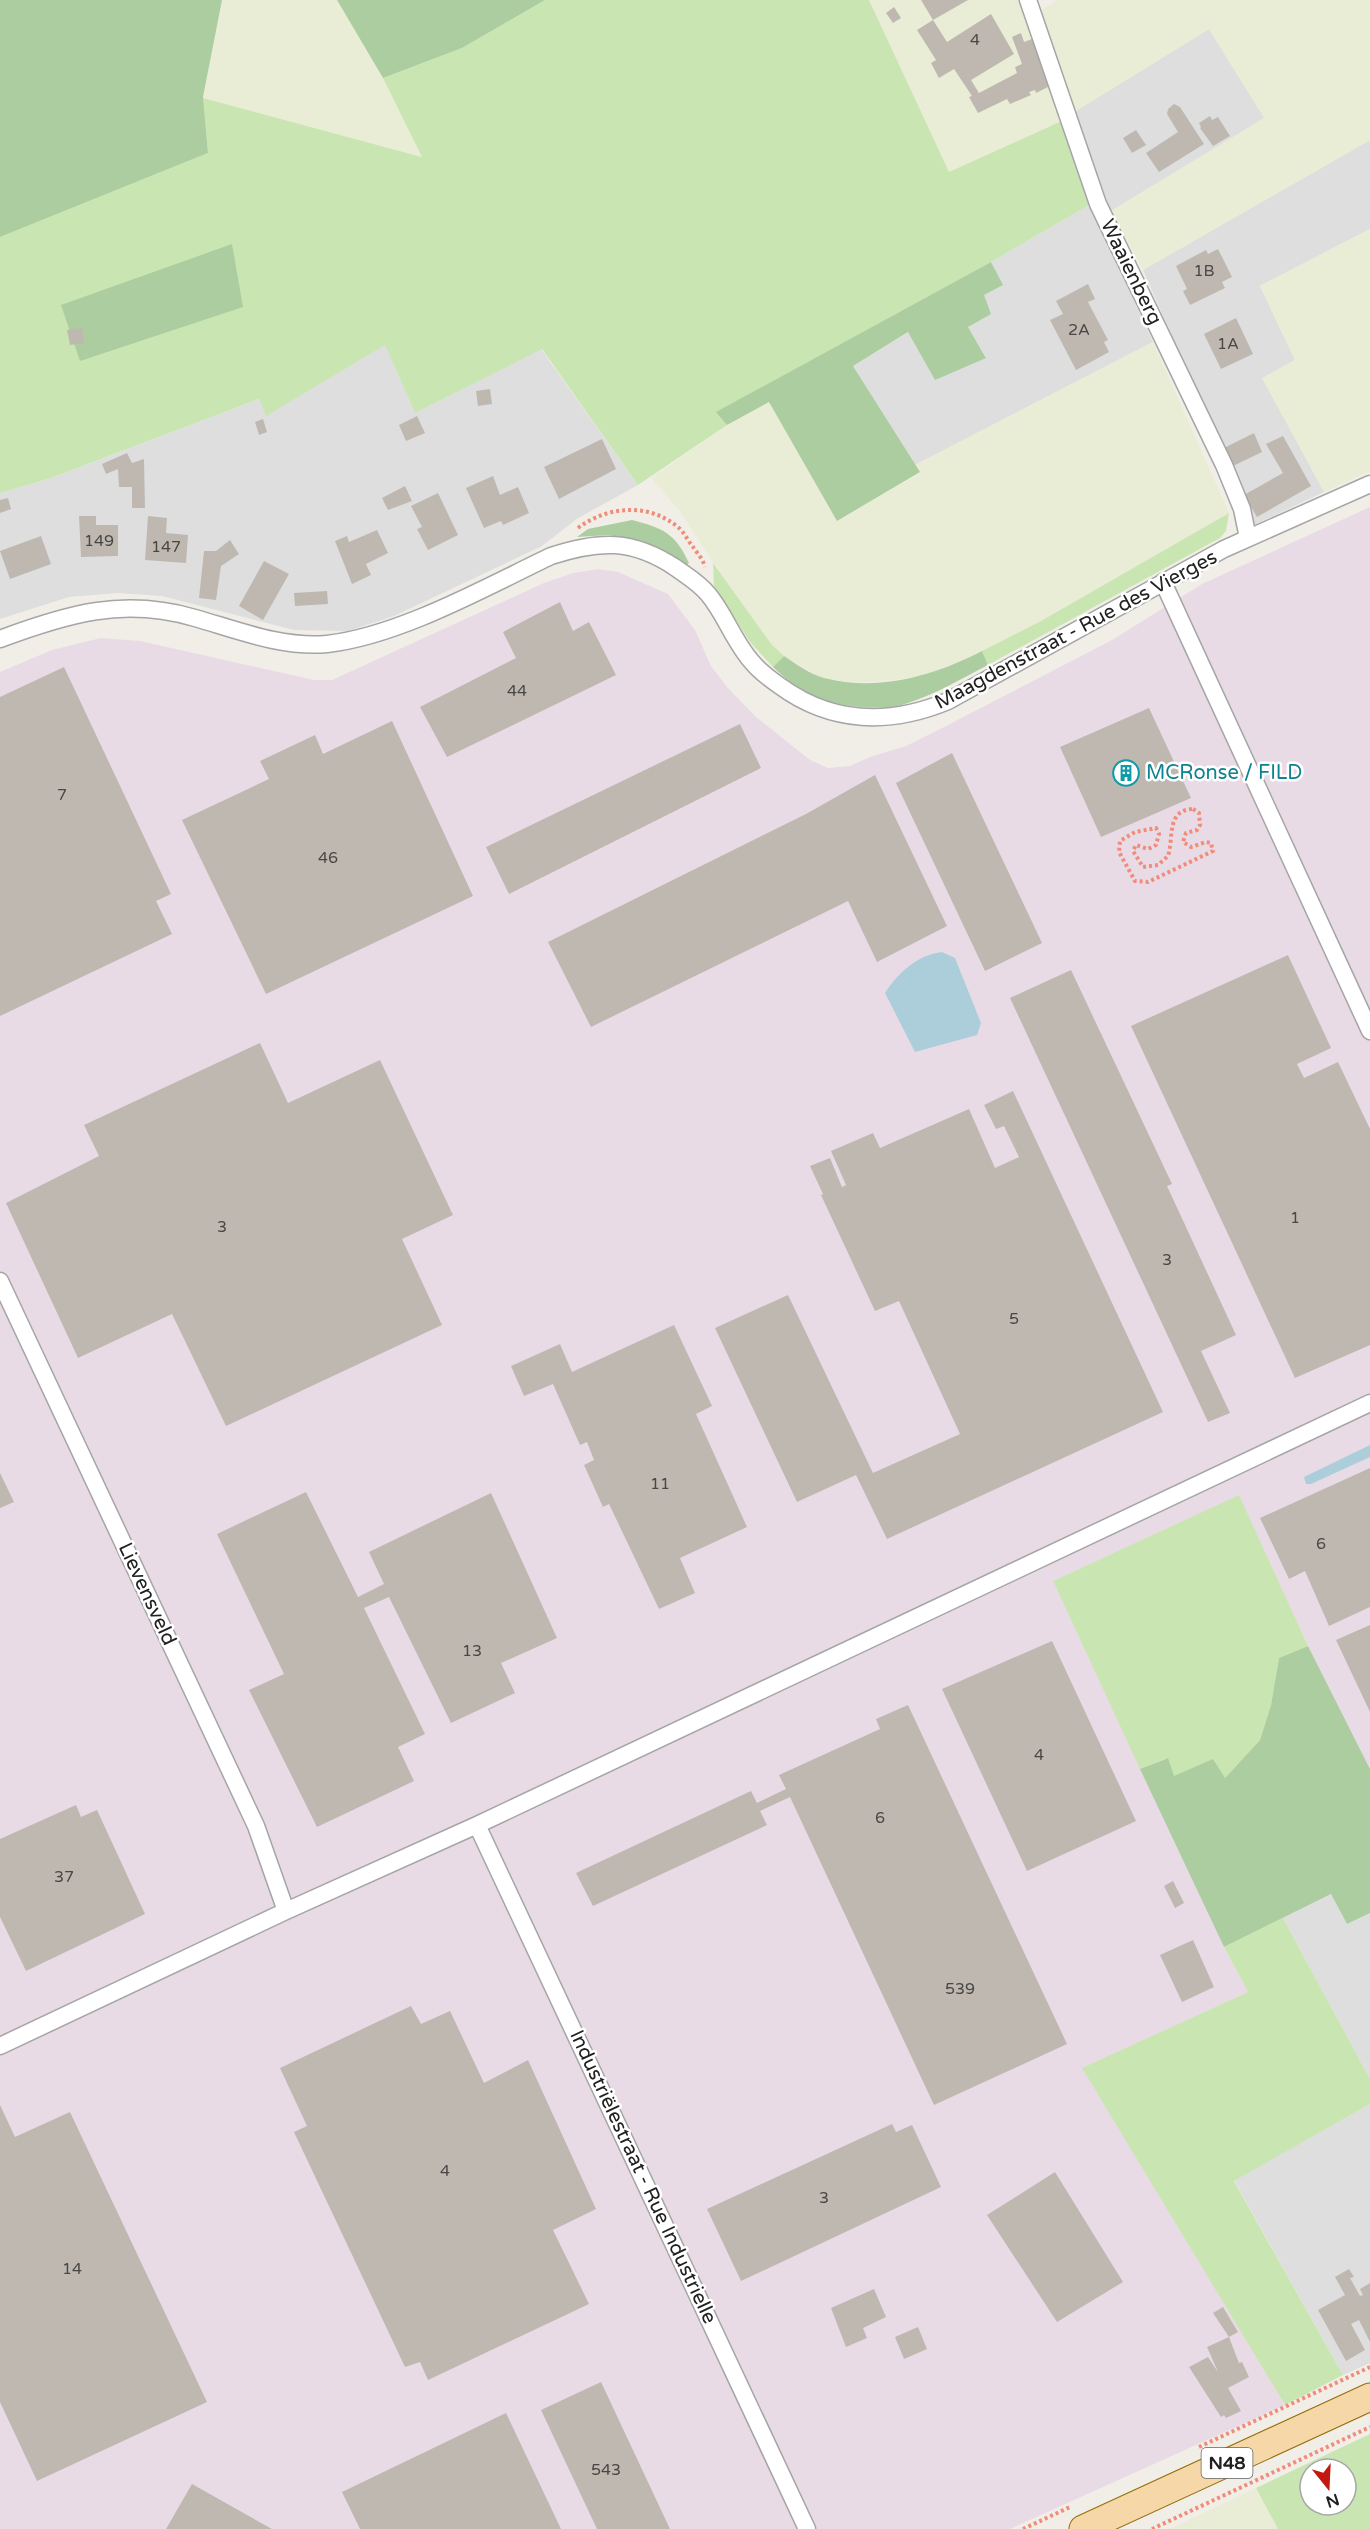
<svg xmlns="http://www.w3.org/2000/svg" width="1370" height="2529" font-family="'Varela Round',sans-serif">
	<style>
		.residential { fill: #dfdede }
		.industrial { fill: #e9dbe6 }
		.farmland { fill: #eaedd5 }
		.grass { fill: #c9e6b2; fill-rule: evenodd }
		.forest { fill: #abcda0 }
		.water { fill: #accedb }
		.building { fill: #beb8b1 }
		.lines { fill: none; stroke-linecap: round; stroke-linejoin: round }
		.street-casing { stroke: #a5a5a5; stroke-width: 19 }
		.primary-casing { stroke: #936d0b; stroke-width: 29 }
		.path { stroke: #f08c7a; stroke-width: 4; stroke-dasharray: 3 3; stroke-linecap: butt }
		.street { stroke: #fff; stroke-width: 16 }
		.primary { stroke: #f6d8a8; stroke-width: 27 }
		.labels { text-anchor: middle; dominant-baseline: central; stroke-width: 5; stroke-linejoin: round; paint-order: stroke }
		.number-label { font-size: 16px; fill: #484745 }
		.shield { fill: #fff; stroke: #646464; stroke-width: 1.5 }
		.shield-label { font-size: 18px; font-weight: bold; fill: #212121 }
		.street-label { font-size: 20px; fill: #212121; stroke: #fff }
		.culture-label { font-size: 20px; fill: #0d838f; stroke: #fff; text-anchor: start }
	</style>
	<rect width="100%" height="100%" fill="#f1eee8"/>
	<!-- residential -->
	<path class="residential" d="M1209,29L1265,118L1111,211L1074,112Z
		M1370,140V229L1260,286L1295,360L1263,378L1324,492L1254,525L1143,270Z
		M1089,205L1153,342L915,465L853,366L909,332L986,357L968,327L984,295L1002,285L991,262Z
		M385,344L415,413L541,349L638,485L578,518L542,546L394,616L348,631L294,630L162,596L118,593L69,597L0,619V493L48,479L260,399L266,415Z
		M1331,1894L1347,1924L1370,1913V2079L1283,1918Z
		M1370,2104V2363L1343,2375L1234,2180Z"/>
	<!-- industrial -->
	<path class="industrial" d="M1370,507V1769L1308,1646L1239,1496L1053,1581L1224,1947L1248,1992L1083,2068L1285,2405L1010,2529H0V672L52,650L101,638L140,641L314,680H332L544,583L573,573L598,569L618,572L668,594L695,630L711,666L727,687L756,717L810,760L828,768L850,766L870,757L906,746L944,727L1112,640L1202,584Z"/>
	<!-- farmland -->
	<path class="farmland" d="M222,0H337L383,78L423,157L203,98Z
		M869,0H1025L1066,119L949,172Z
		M1057,0H1370V140L1143,270L1111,211L1264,118L1209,29L1074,112L1037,13Z
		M1370,229V471L1324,492L1262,378L1295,360L1260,286Z
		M1153,342L1229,513L1041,621L974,656L916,678L853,683L822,678L784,656L772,645L733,592L678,509L651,478L727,425L769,402L837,521L920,473L915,465Z
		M1256,2488L1278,2529H1169Z"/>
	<!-- grass -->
	<path class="grass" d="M545,0H869L949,172L1066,119L1089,205L991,262L717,412L727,425L638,485L542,349L415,413L385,345L266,416L259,399L48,479L0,493V237L208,153L203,98L422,157L383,78L462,48Z
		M1229,513L1226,531L1220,538L988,665L982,651L1041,621Z
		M713,563L772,645L784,656L773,667L750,642L714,586Z
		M1239,1495L1308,1646L1279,1658L1271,1705L1260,1740L1224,1779L1173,1776L1167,1758L1140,1769L1053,1581Z
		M1283,1918L1370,2079V2104L1234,2181L1343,2375L1285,2405L1082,2068L1248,1992L1224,1947Z
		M1370,2434V2529H1278L1256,2488ZM1310,2469H1346V2505H1310Z"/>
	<!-- forest -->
	<path class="forest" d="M0,0H222L203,97L208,153L0,237Z
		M337,0H545L462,48L383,78Z
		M232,244L243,307L80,361L61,305Z
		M991,262L1003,285L984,295L991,314L968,327L986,358L935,380L908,332L853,366L920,472L837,521L769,402L727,425L716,412Z
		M632,520C663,528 675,533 689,563L686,566L635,541L609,535L577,537L588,529Z
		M982,651L988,665C961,679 934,695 905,704C881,712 827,706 805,693C794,686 783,676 773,667L784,656C796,664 810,674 824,678C878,692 934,676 982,651Z
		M1308,1646L1370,1769V1913L1347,1924L1331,1894L1224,1947L1140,1769L1168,1758L1174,1776L1213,1759L1225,1778L1260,1740L1271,1705L1279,1658Z"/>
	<!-- water -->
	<path class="water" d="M942,952L955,958L981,1023L977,1035L915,1052L885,993C898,973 917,955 942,952Z
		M1370,1445V1457L1311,1484H1306L1304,1477Z"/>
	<!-- building -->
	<path class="building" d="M921,0H968L933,20Z
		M894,7L901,18L893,23L886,13Z
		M991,14L1014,54L971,80L979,93L1017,73L1015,67L1022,64L1012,37L1021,33L1024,42L1032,39L1050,86L1036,93L1035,90L1029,92L1031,95L1010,104L1007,99L978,113L969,97L972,96L954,69L939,78L931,63L936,60L917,30L933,20L947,42Z
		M1174,104L1180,107L1204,144L1159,172L1146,153L1178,132L1167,114L1168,109Z
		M1210,116L1212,120L1218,117L1230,136L1213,146L1200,128L1201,127L1199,123Z
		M1136,130L1146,145L1132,153L1123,138Z
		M1218,249L1232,277L1222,282L1225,288L1190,305L1183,291L1187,289L1176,266L1206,250L1208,254Z
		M1088,284L1095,299L1088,302L1108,340L1104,342L1109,352L1076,370L1050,320L1063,314L1056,301Z
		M1236,318L1253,354L1221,369L1204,334Z
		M82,328L84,343L70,345L67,330Z
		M490,389L492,404L478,406L476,391Z
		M417,416L425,433L406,441L399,425Z
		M263,419L267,432L259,435L255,422Z
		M1254,433L1262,452L1233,466L1224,448Z
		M1283,436L1311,486L1257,517L1244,495L1283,473L1266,444Z
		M602,439L616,469L559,499L544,467Z
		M127,453L132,463L144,459L145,508H132V487H119L118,469L106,474L102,464Z
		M493,476L500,495L518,487L529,513L503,525L501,521L484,528L466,488Z
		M405,486L412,501L388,510L382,498Z
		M438,493L458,535L428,550L417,529L422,527L411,506Z
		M8,498L11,509L0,513V500Z
		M79,516H96V525H118V556L81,557Z
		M148,516L167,518L166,533L188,535L186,563L145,560Z
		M377,530L388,553L366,564L371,575L352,584L335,541L347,536L349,542Z
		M41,536L51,564L10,579L0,551Z
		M230,540L239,554L221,566L216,600L199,598L204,551H216Z
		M264,561L289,574L263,620L239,606Z
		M327,591L328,604L295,606L294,593Z
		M560,602L573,631L589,622L616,675L447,757L420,707L516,658L503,632Z
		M64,667L171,894L156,901L172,934L0,1016V697Z
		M1149,708L1191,798L1101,837L1060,747Z
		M392,721L473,896L266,994L182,820L269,779L260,761L315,735L323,754Z
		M740,724L761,768L509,894L486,847Z
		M952,753L1042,943L985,971L896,783Z
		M875,775L947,926L877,962L848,901L591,1027L548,942L806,814Z
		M1288,955L1331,1048L1297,1064L1304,1078L1338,1062L1370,1129V1345L1295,1378L1131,1026Z
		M1071,970L1172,1184L1167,1186L1236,1335L1201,1351L1230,1413L1208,1422L1010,998Z
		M260,1043L288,1103L380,1060L453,1215L402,1239L442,1325L226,1426L172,1314L78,1358L6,1203L99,1156L84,1125Z
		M1013,1091L1163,1412L887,1539L856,1475L797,1502L715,1328L788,1295L873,1473L960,1434L899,1301L875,1311L821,1195L823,1194L810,1166L830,1158L842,1187L846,1185L831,1151L873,1133L880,1148L969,1109L995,1168L1019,1157L1004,1126L996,1129L984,1105Z
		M674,1325L712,1406L696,1414L747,1527L680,1558L695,1593L659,1609L609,1504L603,1507L584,1465L594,1460L587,1442L580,1445L553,1384L524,1396L511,1366L560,1344L572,1372Z
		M1370,1468V1607L1329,1626L1305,1571L1289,1579L1260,1518Z
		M0,1473L14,1502L0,1508Z
		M306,1492L358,1597L384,1584L369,1552L491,1493L557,1638L501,1663L515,1693L451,1723L389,1597L364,1608L425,1734L398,1747L414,1781L317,1827L249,1690L284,1674L217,1534Z
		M1370,1625V1712L1336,1640Z
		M1052,1641L1136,1821L1027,1871L942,1689Z
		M908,1705L1067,2044L934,2105L790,1797L760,1811L767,1825L593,1906L576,1873L751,1791L757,1803L786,1789L779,1775L880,1729L876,1719Z
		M76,1805L81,1817L97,1810L145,1914L26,1971L0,1917V1839Z
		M1173,1881L1184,1903L1175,1908L1164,1886Z
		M1193,1940L1214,1987L1182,2002L1160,1955Z
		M411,2006L421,2024L450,2011L484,2083L528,2060L596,2209L553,2230L589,2304L428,2380L420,2362L405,2367L294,2132L307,2126L280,2068Z
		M0,2105L15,2137L70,2112L207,2402L37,2481L0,2402Z
		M892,2124L896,2132L912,2125L941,2187L741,2281L707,2209Z
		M1055,2172L1123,2282L1057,2322L987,2215Z
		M1349,2269L1354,2277L1350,2278L1360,2296L1363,2295L1360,2289L1370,2283V2342L1359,2320L1351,2324L1365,2350L1346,2361L1318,2310L1345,2295L1335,2277Z
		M874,2289L886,2317L863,2328L867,2338L846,2347L831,2308Z
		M1223,2307L1238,2332L1229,2337L1239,2363L1242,2362L1249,2377L1228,2388L1241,2411L1226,2418L1224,2415L1221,2417L1189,2367L1208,2357L1218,2372L1207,2347L1229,2337L1213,2313Z
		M918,2327L927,2349L904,2359L895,2337Z
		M601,2382L670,2529H597L541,2410Z
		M506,2413L561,2529H360L342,2492Z
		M192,2484L272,2529H166Z"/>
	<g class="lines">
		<!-- street casing -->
		<g class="street-casing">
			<path id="street" d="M1028,0L1098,204L1224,465L1242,509L1248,538
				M1163,582L1370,1031
				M0,639C67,614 123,597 195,618C237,630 282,648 327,644C399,636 486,587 551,556C599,540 633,539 676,568C687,576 699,583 708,594C725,614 734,642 752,662C760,672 770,679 780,686C832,724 890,725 948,701L1224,549L1370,484
				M0,1281L256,1826L286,1911
				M477,1825L807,2529
				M0,2046L286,1911L477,1825L1370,1403"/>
		</g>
		<!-- primary casing -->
		<g class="primary-casing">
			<path id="primary" d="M1083,2529L1370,2397"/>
		</g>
		<!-- path -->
		<path class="path" d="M578,528C607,506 649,502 679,528C684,532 688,541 693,547C697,553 703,559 705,567
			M1193,809L1199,813L1200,825L1197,830L1186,833L1183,842L1191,847L1206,842L1211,843L1213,851L1148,882L1135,881L1119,852L1120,841L1135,832L1156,828L1159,834L1156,845L1148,849L1136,845L1133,851L1143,867L1158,865L1168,856C1174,837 1166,810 1193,809Z
			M1199,2447L1370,2367
			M1023,2529L1070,2507
			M1152,2529L1370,2427"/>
		<!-- street -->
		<use href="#street" class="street"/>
		<!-- primary -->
		<use href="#primary" class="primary"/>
	</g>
	<!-- icons -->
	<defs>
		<g id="building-ring" transform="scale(1.35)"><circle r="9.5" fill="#fff" stroke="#0f9aa8" stroke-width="1.5"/><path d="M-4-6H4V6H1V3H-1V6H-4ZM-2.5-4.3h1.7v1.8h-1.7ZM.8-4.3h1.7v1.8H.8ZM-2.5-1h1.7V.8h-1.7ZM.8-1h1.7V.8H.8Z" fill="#0f9aa8"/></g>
	</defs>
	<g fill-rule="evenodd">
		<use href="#building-ring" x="1126" y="773"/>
	</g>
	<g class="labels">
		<!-- number labels -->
		<g class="number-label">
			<text x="975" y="40">4</text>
			<text x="1204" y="271">1B</text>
			<text x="1079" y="330">2A</text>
			<text x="1228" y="344">1A</text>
			<text x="99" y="541">149</text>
			<text x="166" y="547">147</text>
			<text x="517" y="691">44</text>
			<text x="62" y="795">7</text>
			<text x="328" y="858">46</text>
			<text x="1295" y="1218">1</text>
			<text x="222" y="1227">3</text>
			<text x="1167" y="1260">3</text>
			<text x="1014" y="1319">5</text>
			<text x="660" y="1484">11</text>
			<text x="1321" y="1544">6</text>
			<text x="472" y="1651">13</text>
			<text x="1039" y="1755">4</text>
			<text x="880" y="1818">6</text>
			<text x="64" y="1877">37</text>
			<text x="960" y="1989">539</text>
			<text x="445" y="2171">4</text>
			<text x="824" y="2198">3</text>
			<text x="72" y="2269">14</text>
			<text x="606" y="2470">543</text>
		</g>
		<!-- shield labels -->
		<rect class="shield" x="1201.5" y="2448" width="51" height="30" rx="4.5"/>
		<g class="shield-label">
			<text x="1227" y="2463">N48</text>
		</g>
		<!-- street labels -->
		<g class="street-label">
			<text transform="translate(1131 272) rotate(64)">Waaienberg</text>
			<text transform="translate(1076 630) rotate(-28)">Maagdenstraat - Rue des Vierges</text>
			<text transform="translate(147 1594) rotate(65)">Lievensveld</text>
			<text transform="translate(643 2177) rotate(65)">Industriëlestraat - Rue Industrielle</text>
		</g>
		<!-- culture labels -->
		<g class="culture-label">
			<text x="1146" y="773">MCRonse / FILD</text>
		</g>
	</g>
	<!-- north arrow -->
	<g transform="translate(1328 2487) rotate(162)"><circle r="28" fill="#ffffff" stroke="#a6a6a6" stroke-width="1.5"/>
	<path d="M0-4.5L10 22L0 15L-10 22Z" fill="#c3180f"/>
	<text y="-9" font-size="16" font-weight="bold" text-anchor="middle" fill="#212121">N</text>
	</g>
</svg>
